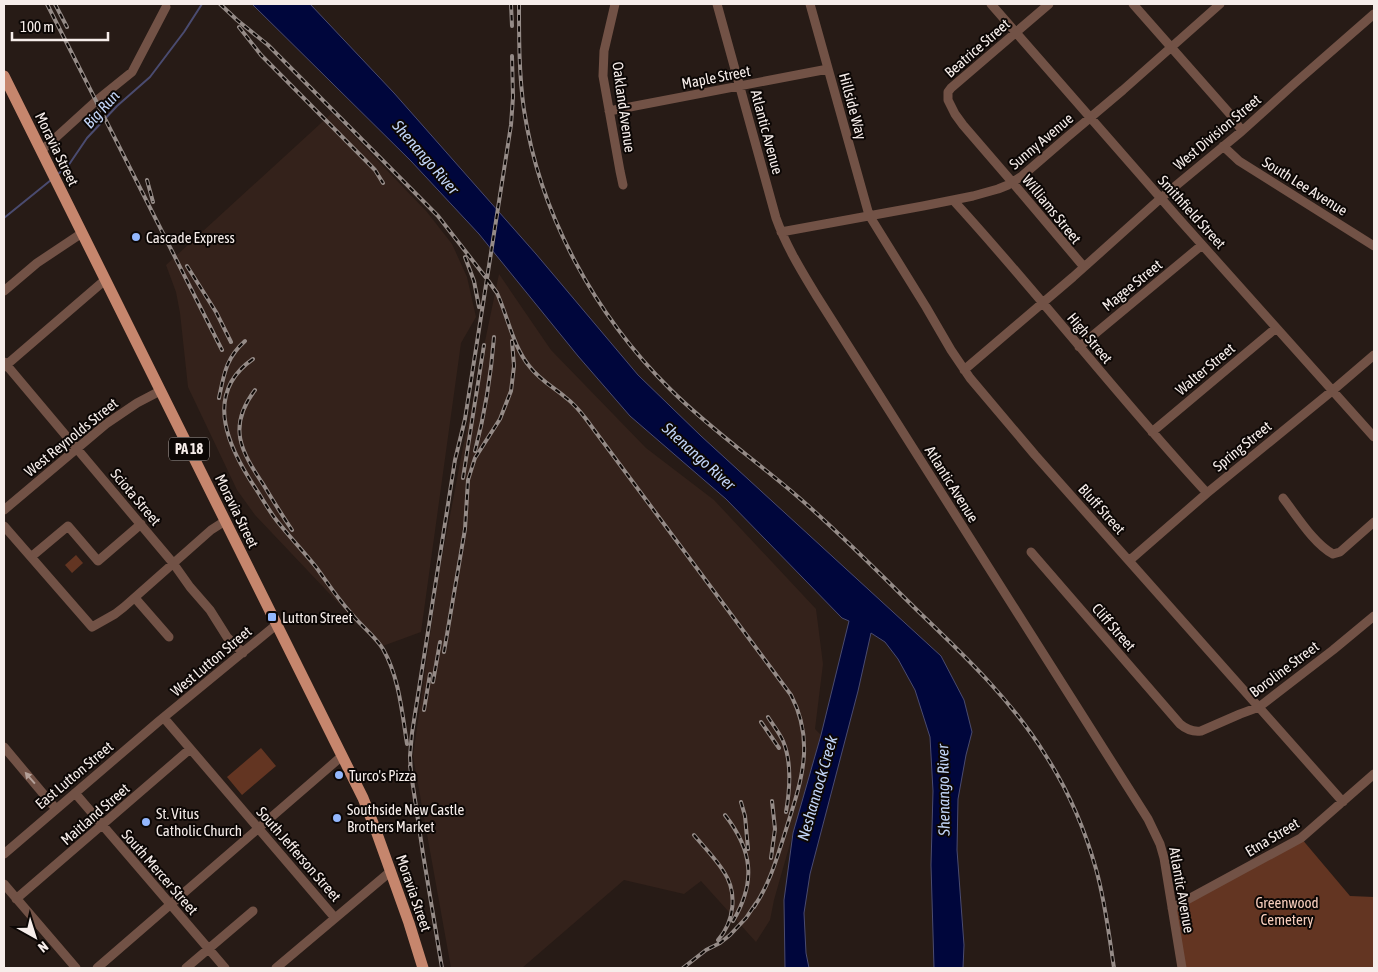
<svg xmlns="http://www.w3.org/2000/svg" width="1378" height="972" font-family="'Asap Condensed',sans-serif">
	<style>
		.built { fill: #34221b }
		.green { fill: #633522 }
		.water { fill: #00063c; stroke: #4a4b70 }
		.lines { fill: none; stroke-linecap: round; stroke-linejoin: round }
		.stream { stroke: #4a4b70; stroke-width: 2 }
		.minor { stroke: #725246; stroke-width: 9 }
		.major { stroke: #c6866d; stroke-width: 11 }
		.rail-casing { stroke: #958b87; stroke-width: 4 }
		.rail { stroke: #0c0705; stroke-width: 2; stroke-dasharray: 5.5; stroke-linecap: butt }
		.oneway { fill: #b4a098 }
		.poi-dot { fill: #93b7fd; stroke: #0c0705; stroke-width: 2 }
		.labels { text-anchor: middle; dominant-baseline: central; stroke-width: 4; stroke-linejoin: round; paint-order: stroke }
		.shield { fill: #0c0705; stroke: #b0a8a5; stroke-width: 1 }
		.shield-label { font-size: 14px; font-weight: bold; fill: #f6edea }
		.street-label { font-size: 15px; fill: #f6edea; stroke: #0c0705 }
		.poi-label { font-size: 15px; fill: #f6edea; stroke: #0c0705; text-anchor: start }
		.park-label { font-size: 15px; fill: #f8cebd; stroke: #0c0705 }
		.water-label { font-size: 16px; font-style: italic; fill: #c1d4f7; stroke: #0c0705 }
	</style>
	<rect width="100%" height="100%" fill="#271b16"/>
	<!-- built -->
	<path class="built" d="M332,113L427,212L452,244L467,277L476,317L461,343L421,632L380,647L255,515L237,490L188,387L180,313L176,292L166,265Z
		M499,274L551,350L646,448L714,500L816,609L823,664L815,729L821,735L774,900L770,920L756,942L701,881L684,894L624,880L522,968H451L413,756L438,579L463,447Z"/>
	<!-- green -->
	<path class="green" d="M76,555L83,563L72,573L65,565Z
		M261,748L276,766L242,795L227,777Z
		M1301,838L1350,896L1374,897V968H1181L1172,908Z"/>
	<!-- water -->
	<path class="water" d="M252,4H310L394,93L536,254L638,375L701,436L941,656L964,700L972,732L966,755L958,799L957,850L964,945L963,968H934L931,865L933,791L930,737L915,690L898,659L885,642L871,633L858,691L810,874L804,913L806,953L809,968H785L784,900L793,833L821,735L849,621L842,618L726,499L630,416L578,356L479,234L411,161Z"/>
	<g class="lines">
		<!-- stream -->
		<path class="stream" d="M58,174L68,166L87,138L117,106L150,77L184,32L202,4
			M4,218L51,180"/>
		<!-- minor -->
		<path class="minor" d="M615,4L604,51L603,76L620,171L623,185
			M717,4L776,218C786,246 801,270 816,295L1148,819L1160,844L1164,858L1182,968
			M810,4L869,215L926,307L951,350L970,378L1035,455L1343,802
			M991,4L1179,219L1374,437
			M1049,4L951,88L948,92V100L955,114L963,125L1013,183L1084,267
			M1133,4L1230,114L1242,131
			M609,111L828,69
			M1223,146L1239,161L1374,246
			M41,151L96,101L132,72L166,7
			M953,200C1040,295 1119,398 1207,493
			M781,232L923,206L973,196L998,189L1008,185L1022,176L1066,138L1123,90L1220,4
			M4,291L37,263L82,233
			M1079,347L1202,245
			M4,362L173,563L190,587L210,610L227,637L243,653
			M4,367L105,280
			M964,370L1073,277L1161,198L1242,131L1295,83L1374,14
			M1152,432L1276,328
			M1283,498C1297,516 1314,544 1333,554L1340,552L1374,522
			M4,510L106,424L137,403L160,391
			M4,526L92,627L115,614L124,607L211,530L225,521
			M1031,552L1180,724C1187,730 1193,732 1201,731L1240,714L1259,707L1333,650L1374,616
			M31,557L68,526L98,561L141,524
			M1130,560L1207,493L1332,391L1374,355
			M135,598L169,637
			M164,718L335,918
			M4,747L56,809
			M75,793L225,968
			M4,854L158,722L276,625
			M4,884L76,968
			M16,899L190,749
			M1172,908L1301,838L1374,774
			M97,968L342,756
			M186,968L253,911
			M276,968L391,871"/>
		<!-- major -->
		<path class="major" d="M4,76L363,798L375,828L409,923L423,968"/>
		<!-- rail casing -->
		<g class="rail-casing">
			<path id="rail" d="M47,4L222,350
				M55,4L67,27
				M220,4L237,20L268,45L438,216L487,279L497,293C508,317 513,347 530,367C540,380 553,387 565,397C573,403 580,411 586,419L791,695C817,745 799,787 784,836C776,861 769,885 754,907
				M511,4L512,26
				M519,4C519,40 519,75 524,110C540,215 595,315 670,389C709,428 755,460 797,496C840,533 880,574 921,614C967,658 1012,701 1046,756C1068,790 1085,830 1096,869C1105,901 1109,935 1114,968
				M239,27L261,55L375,170L383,183
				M147,180L153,202
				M465,257L474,281L479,307
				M187,266L216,312L231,342
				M253,359C201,395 230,451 258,492C264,502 270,512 277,521C289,536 303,551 316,567C327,582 337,598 350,612C360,625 374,635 383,649C399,677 402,712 407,744
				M255,390C227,427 241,451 263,484C272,499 282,515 292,530
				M219,398C224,374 226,358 245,341
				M475,451C485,413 491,375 494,337
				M463,478L484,345
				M444,652L465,529L468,480L475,458L500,419L511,391L514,366L512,341
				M433,682L440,642
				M424,710L430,674
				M768,717C773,725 779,732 783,741C792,762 790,789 786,812
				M761,722L779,748
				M410,766L423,854L442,968
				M411,773L410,756L412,733L455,460L465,419L511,125L513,97L512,56
				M741,802L745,816L748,849
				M725,815C753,851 756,882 733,921
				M694,835C704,847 716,859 724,872C738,893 734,922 718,940
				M771,858L775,829L772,801
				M683,968L706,950L720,943L730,935L746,918L756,903"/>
		</g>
		<!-- rail -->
		<use href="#rail" class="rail"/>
	</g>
	<!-- one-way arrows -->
	<defs><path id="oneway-solid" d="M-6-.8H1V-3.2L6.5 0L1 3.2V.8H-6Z" transform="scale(1.25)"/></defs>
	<use class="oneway" href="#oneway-solid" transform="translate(30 778) rotate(-131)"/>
	<!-- markers -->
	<g class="poi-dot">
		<circle cx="136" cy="237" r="5"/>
		<rect x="267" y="612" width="10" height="10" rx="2.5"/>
		<circle cx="339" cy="775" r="5"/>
		<circle cx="337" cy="818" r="5"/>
		<circle cx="146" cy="822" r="5"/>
	</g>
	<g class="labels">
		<!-- shield labels -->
		<rect class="shield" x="169" y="437.5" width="40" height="23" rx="4"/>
		<g class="shield-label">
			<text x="189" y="449">PA 18</text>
		</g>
		<!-- street labels -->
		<g class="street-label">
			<text transform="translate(977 48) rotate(-41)">Beatrice Street</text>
			<text transform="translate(716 77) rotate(-11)">Maple Street</text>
			<text transform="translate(853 106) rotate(75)">Hillside Way</text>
			<text transform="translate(624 107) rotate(82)">Oakland Avenue</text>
			<text transform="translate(767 132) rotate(75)">Atlantic Avenue</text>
			<text transform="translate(1217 132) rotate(-40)">West Division Street</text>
			<text transform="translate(1041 141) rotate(-40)">Sunny Avenue</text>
			<text transform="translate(57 149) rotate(64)">Moravia Street</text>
			<text transform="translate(1305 186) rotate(32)">South Lee Avenue</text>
			<text transform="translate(1052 209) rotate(51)">Williams Street</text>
			<text transform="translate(1192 212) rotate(48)">Smithfield Street</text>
			<text transform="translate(1132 285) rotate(-39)">Magee Street</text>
			<text transform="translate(1090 338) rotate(50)">High Street</text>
			<text transform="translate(1205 369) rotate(-40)">Walter Street</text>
			<text transform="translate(71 437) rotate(-39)">West Reynolds Street</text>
			<text transform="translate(1242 446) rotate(-39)">Spring Street</text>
			<text transform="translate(952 484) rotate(58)">Atlantic Avenue</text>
			<text transform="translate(136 497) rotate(50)">Sciota Street</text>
			<text transform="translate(1102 509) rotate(48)">Bluff Street</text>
			<text transform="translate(237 511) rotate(64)">Moravia Street</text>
			<text transform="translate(1114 627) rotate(49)">Cliff Street</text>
			<text transform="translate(211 661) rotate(-40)">West Lutton Street</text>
			<text transform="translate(1284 669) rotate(-37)">Boroline Street</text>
			<text transform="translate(74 775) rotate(-40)">East Lutton Street</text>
			<text transform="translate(95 814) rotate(-41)">Maitland Street</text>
			<text transform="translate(1272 837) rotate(-31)">Etna Street</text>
			<text transform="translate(299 854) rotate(49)">South Jefferson Street</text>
			<text transform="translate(160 872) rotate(49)">South Mercer Street</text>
			<text transform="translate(1182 890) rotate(80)">Atlantic Avenue</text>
			<text transform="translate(414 893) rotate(71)">Moravia Street</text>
		</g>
		<!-- poi labels -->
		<g class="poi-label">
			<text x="146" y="237">Cascade Express</text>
			<text x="282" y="617">Lutton Street</text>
			<text x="349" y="775">Turco's Pizza</text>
			<text x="347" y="809">Southside New Castle<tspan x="347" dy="17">Brothers Market</tspan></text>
			<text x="156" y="813">St. Vitus<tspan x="156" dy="17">Catholic Church</tspan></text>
		</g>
		<!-- park labels -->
		<g class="park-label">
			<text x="1287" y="902">Greenwood<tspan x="1287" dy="17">Cemetery</tspan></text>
		</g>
		<!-- water labels -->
		<g class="water-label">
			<text transform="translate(101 109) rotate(-48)">Big Run</text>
			<text transform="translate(426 157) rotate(49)">Shenango River</text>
			<text transform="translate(699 456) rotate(42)">Shenango River</text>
			<text transform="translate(817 788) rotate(-74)">Neshannock Creek</text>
			<text transform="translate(943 790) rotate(-91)">Shenango River</text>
		</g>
	</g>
	<!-- border -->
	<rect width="1378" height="972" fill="none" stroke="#f6edea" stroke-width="10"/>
	<!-- north arrow -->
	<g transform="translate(35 937) rotate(141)" stroke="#0c0705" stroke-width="4" paint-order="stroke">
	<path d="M0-4L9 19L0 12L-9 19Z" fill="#f6edea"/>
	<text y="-8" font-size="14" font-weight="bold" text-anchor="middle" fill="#f6edea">N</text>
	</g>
	<!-- scale -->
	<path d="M12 32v8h96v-8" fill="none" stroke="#f6edea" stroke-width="2.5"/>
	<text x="20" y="32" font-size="15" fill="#f6edea" stroke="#0c0705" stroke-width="4" paint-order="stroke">100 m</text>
</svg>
